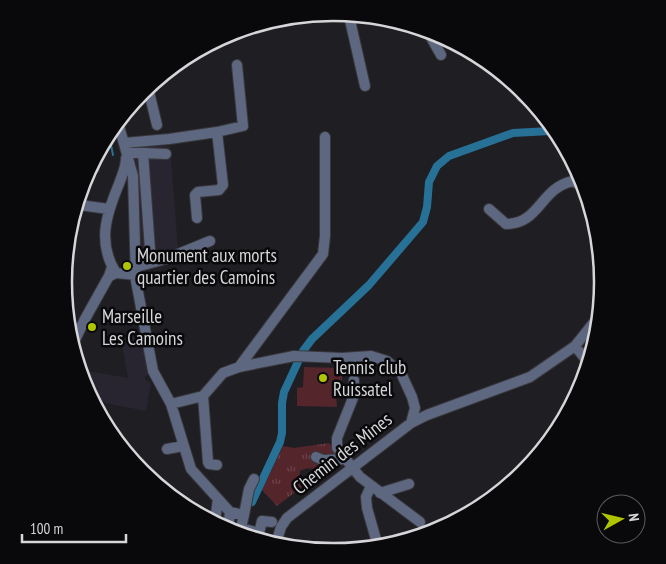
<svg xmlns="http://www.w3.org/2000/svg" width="666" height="564" font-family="'PT Sans Narrow',sans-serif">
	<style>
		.built { fill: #292530 }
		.park { fill: url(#park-tufts) }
		.pitch { fill: #55252c }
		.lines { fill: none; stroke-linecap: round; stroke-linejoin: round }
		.stream { stroke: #267195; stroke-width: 2 }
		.canal { stroke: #267195; stroke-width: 8 }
		.minor-casing { stroke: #39383c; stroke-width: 12 }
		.minor { stroke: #5e6780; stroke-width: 10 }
		.poi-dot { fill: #b0c501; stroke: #09080a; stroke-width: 2 }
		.labels { text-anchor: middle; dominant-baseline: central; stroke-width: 5; stroke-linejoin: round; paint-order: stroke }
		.poi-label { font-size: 19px; fill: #d6d5d8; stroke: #09080a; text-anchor: start }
		.street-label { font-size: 19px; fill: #d6d5d8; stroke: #09080a }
		.rim { fill: none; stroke: #d6d5d8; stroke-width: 2.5 }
	</style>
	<defs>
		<pattern id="park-tufts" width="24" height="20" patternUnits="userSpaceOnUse" patternTransform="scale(1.25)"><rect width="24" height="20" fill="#55252c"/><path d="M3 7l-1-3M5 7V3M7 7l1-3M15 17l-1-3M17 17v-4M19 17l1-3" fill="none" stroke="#6d444a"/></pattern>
	</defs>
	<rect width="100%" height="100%" fill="#1f1e23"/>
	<!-- built -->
	<path class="built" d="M131,145L170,146L178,249L150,259L141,260L138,186Z
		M141,335L148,375L145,376V380L151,383L146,411L95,401L84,385L81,370L128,378L121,338Z"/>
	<!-- park -->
	<path class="park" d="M329,443L338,453C338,461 332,467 325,470C316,470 308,466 300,471L299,480L302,487L277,506L262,490L283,446L294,448Z"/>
	<!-- pitch -->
	<path class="pitch" d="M304,367L342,368V389H340V392H336L337,407L297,406V388L303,387Z"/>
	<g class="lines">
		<!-- stream -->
		<path class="stream" d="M110,140L113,155"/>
		<!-- canal -->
		<path class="canal" d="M252,502L280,442L282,433V403L284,392L303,351L312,339L369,285L423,222L427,207L429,182L437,166L449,156L513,133L550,131"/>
		<!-- minor casing -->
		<g class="minor-casing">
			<path id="minor" d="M349,16L365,86
				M428,32L441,55
				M516,86L522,97L529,100
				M148,88L157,125
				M119,126L133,176L136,281L153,371L171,404L191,469L230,512L228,530
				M124,143L169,139L217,132L243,126L237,65
				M127,153H143L151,263
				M143,153L166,154
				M94,168V164
				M79,205L109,209
				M489,209L506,224C540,224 540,188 573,181L584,187
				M197,218L195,195L198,192L219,190L223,185L217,132
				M136,267L166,259L210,241
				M116,273C97,243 106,215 119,184C122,175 126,168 126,158
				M110,276L116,273L136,275
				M75,340L85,319L109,276L112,267
				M575,346L587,361
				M239,367L323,254L325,236V137
				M354,380L353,398L337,438V448L360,477L420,522
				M203,396L208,462L209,464L217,465
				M171,404L203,396L223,373L239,367L294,356L342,358L371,356L387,361L401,373L412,397L415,408L411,423
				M167,449L183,446
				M316,457L323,460L344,459
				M371,486L366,497L367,508L377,543
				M380,493L409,484
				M230,512L244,515L241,528L259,533L262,521L272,522
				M244,515L249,489L254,479
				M215,521L218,499
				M277,540L281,527L287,518L411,423L427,415L530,377L575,346L595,321"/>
		</g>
		<!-- minor -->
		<use href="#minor" class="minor"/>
	</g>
	<!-- markers -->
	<g class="poi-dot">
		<circle cx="127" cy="266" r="5"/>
		<circle cx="92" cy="327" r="5"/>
		<circle cx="323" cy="378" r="5"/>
	</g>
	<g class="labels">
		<!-- poi labels -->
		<g class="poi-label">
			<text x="137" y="255">Monument aux morts<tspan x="137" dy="22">quartier des Camoins</tspan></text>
			<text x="102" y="316">Marseille<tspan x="102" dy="22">Les Camoins</tspan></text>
			<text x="333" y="367">Tennis club<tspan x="333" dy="22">Ruissatel</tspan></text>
		</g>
		<!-- street labels -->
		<g class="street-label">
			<text transform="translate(342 453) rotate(-38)">Chemin des Mines</text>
		</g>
	</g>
	<!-- crop -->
	<path d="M0 0H666V564H0ZM72 282a261 261 0 1 1 522 0a261 261 0 1 1-522 0Z" fill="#09080a" fill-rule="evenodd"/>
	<path class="rim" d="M72 282a261 261 0 1 1 522 0a261 261 0 1 1-522 0Z"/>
	<!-- north arrow -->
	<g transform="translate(621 519) rotate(82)"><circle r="24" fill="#09080a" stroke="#5b5a5c"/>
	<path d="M0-4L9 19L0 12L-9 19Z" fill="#b0c501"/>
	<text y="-8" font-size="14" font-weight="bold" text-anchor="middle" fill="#d6d5d8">N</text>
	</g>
	<!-- scale -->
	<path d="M22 534v8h104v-8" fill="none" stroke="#d6d5d8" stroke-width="2.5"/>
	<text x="30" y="534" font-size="15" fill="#d6d5d8" stroke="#09080a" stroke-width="4" paint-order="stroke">100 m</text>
</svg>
